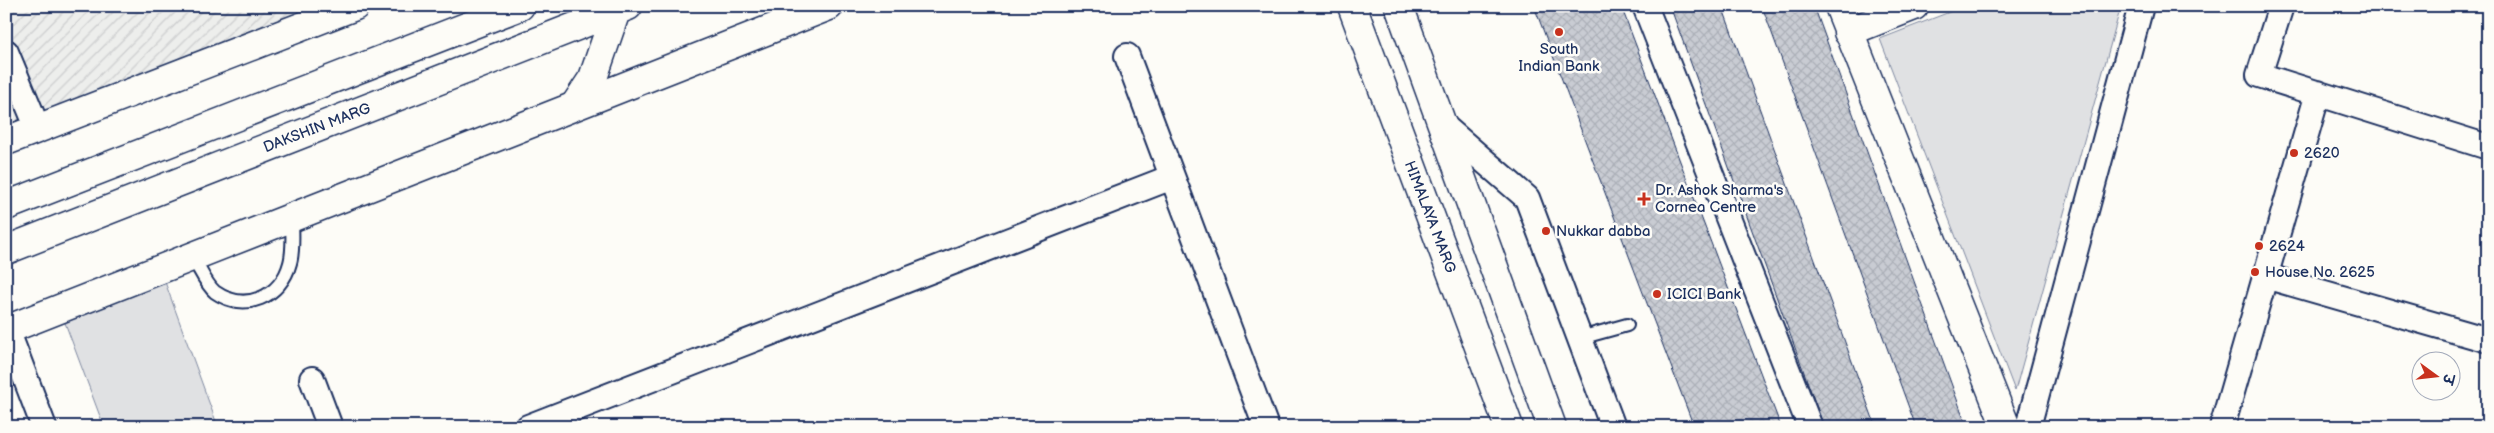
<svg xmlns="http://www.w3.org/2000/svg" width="2494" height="433" font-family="'Balsamiq Sans','Playpen Sans Deva',sans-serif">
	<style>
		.industrial { fill: url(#industrial-furrows) }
		.green { fill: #e0e1e3; stroke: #7e88a0 }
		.building { fill: url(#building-cross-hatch); stroke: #1b2f5e }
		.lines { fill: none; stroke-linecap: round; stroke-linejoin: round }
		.service-casing { stroke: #1b2f5e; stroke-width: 16 }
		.minor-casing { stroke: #1b2f5e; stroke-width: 28 }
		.tertiary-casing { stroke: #1b2f5e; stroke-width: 31 }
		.secondary-casing { stroke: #1b2f5e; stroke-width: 31 }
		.service { stroke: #fdfcf7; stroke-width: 12 }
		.minor { stroke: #fdfcf7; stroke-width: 24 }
		.tertiary { stroke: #fdfcf7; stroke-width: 28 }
		.secondary { stroke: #fdfcf7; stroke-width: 28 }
		.poi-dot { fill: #c8321e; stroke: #fdfcf7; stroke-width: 2 }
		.labels { text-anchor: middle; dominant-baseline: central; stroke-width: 5; stroke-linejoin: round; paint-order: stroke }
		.poi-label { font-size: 15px; fill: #1b2f5e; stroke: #fdfcf7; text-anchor: start }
		.street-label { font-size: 15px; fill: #1b2f5e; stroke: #fdfcf7 }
	</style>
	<defs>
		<pattern id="industrial-furrows" width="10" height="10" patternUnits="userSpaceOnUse" patternTransform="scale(1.25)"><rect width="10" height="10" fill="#edeeec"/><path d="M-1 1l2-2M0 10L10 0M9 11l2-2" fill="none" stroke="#cbcccd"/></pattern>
		<pattern id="building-cross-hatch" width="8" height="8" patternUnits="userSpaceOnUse" patternTransform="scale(1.25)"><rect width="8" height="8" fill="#c9ccd3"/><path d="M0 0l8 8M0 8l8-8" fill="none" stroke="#acb0b8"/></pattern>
	</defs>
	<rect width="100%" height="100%" fill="#fdfcf7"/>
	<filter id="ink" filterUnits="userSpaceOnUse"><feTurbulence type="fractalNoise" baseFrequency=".02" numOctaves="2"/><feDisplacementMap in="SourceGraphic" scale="10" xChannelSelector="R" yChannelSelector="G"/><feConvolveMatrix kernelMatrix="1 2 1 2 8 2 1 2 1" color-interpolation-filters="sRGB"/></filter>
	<g filter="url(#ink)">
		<!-- industrial -->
		<path class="industrial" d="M6,6H369L6,148Z"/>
		<!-- green -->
		<path class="green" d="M1965,6H2121L2015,391L1880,39Z
			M165,282L218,427H104L64,320Z"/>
		<!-- building -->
		<path class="building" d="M1534,6H1621L1781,427H1694Z
			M1670,6H1722L1876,427H1824Z
			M1762,6H1814L1967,427H1916Z"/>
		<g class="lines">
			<!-- service casing -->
			<g class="service-casing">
				<path id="service" d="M192,257C199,267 206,285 215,292C245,313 281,297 290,263C294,249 292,231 292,217
					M1580,338L1627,325"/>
			</g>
			<!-- minor casing -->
			<g class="minor-casing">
				<path id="minor" d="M1645,6L1810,427
					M2281,6L2259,75L2488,147
					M6,52L38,129
					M1127,56L1266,427
					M1445,127L1527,198L1613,427
					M2265,276L2488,340
					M6,327L44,427
					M312,379L330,427
					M528,427L1172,177
					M2028,427L2141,6
					M2222,427L2318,93"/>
			</g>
			<!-- tertiary casing -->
			<g class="tertiary-casing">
				<path id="tertiary" d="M1839,6L2006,427
					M1848,32L1914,6
					M6,141L355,6
					M6,330L829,6"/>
			</g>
			<!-- secondary casing -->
			<g class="secondary-casing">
				<path id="secondary" d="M1352,6L1509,427
					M1399,6L1552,427
					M575,105L593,78L616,11
					M6,206L520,6
					M6,250L628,6"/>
			</g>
			<!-- service -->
			<use href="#service" class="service"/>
			<!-- minor -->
			<use href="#minor" class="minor"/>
			<!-- tertiary -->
			<use href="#tertiary" class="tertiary"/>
			<!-- secondary -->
			<use href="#secondary" class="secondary"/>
		</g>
	</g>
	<!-- markers -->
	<g class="poi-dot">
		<circle cx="1559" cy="32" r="5"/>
		<circle cx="2294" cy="153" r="5"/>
		<path d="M1641.5 191.5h5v5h5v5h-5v5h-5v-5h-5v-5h5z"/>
		<circle cx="1546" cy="231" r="5"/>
		<circle cx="2259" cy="246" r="5"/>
		<circle cx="2255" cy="272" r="5"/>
		<circle cx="1657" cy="294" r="5"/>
	</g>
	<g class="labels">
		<!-- poi labels -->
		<g class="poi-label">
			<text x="1559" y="49" text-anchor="middle">South<tspan x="1559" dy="17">Indian Bank</tspan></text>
			<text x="2304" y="153">2620</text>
			<text x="1655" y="190">Dr. Ashok Sharma's<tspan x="1655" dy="17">Cornea Centre</tspan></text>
			<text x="1556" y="231">Nukkar dabba</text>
			<text x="2269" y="246">2624</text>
			<text x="2265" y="272">House No. 2625</text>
			<text x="1667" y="294">ICICI Bank</text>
		</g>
		<!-- street labels -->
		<g class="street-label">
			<text transform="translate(317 128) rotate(-21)">DAKSHIN MARG</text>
			<text transform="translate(1430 217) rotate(69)">HIMALAYA MARG</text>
		</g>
	</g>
	<!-- margin -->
	<rect width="2494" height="433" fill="none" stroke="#fdfcf7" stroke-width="25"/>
	<rect x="12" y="12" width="2469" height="408" fill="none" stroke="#1b2f5e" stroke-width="2" filter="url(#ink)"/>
	<!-- north arrow -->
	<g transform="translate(2436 376) rotate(105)"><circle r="24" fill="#fdfcf7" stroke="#a3aaba"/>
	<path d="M0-4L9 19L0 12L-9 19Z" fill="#c8321e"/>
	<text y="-8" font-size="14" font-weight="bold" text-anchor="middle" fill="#1b2f5e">उ</text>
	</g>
</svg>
